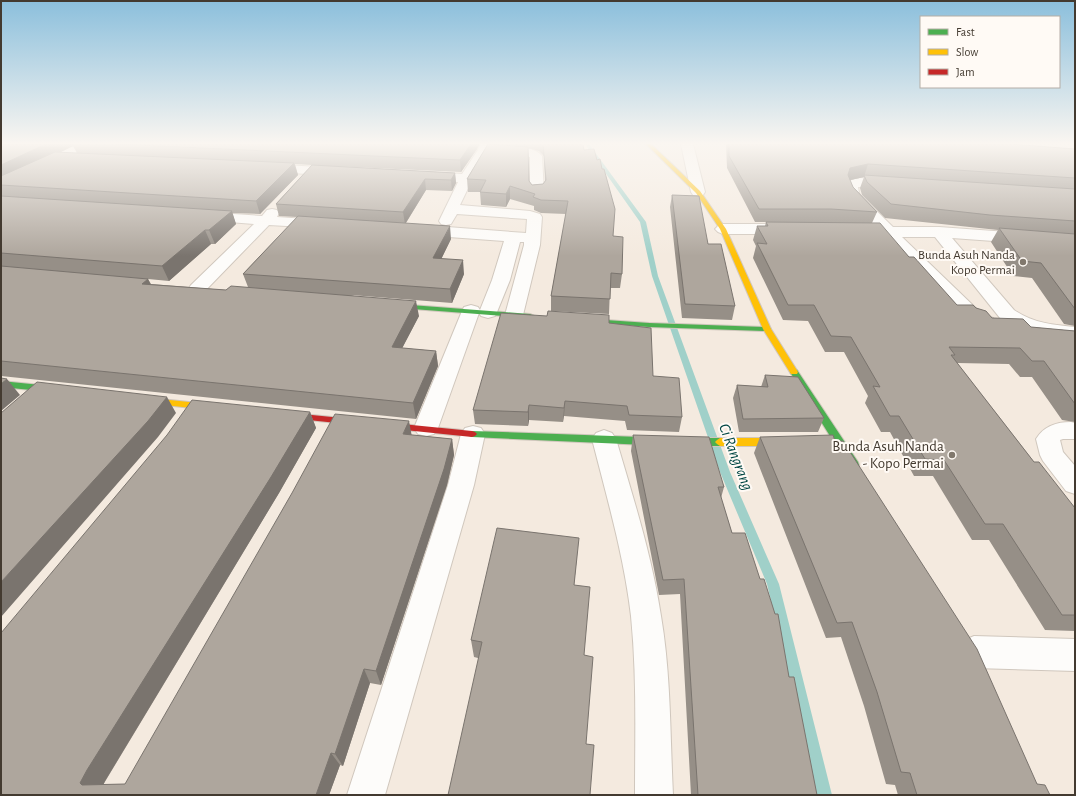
<svg xmlns="http://www.w3.org/2000/svg" width="1076" height="796" font-family="'Alegreya Sans',sans-serif">
	<style>
		.lines { fill: none; stroke-linecap: round; stroke-linejoin: round }
		.stream { fill: #a0d0c9; fill-rule: evenodd }
		.street-casing { stroke: #d0c7bd; stroke-width: 2 }
		.fast-casing { stroke: #d0c7bd; stroke-width: 2 }
		.slow-casing { stroke: #d0c7bd; stroke-width: 2 }
		.jam-casing { stroke: #d0c7bd; stroke-width: 2 }
		.street { fill: #fdfcfa; fill-rule: evenodd }
		.fast { fill: #4caf50; fill-rule: evenodd }
		.slow { fill: #ffc107; fill-rule: evenodd }
		.jam { fill: #c62828; fill-rule: evenodd }
		.wall { fill: #968f87; fill-rule: evenodd }
		.shaded-wall { fill: #7a746e }
		.building { fill: #aea69d; stroke: #7a746e }
		.poi-dot { fill: #81786d; stroke: #fffaf5; stroke-width: 1.5 }
		.labels { text-anchor: middle; dominant-baseline: central; stroke-width: 4; stroke-linejoin: round; paint-order: stroke }
		.far-poi-label { font-size: 13px; fill: #433a30; stroke: #fffaf5; text-anchor: end }
		.poi-label { font-size: 15px; fill: #433a30; stroke: #fffaf5; text-anchor: end }
		.water-label { font-size: 16px; font-style: italic; fill: #004643; stroke: #fffaf5 }
	</style>
	<rect width="100%" height="100%" fill="#f4eadf"/>
	<g class="lines">
		<!-- stream -->
		<path class="stream" d="M585,144H589L646,222L658,276L730,472L779,584L832,795H816L767,584L720,472L652,276L640,222Z"/>
		<!-- street casing -->
		<g class="street-casing">
			<path id="street" d="M76,144H91L89,146L1,191V182Z
				M480,144H492L490,150L473,178L460,205L530,211L540,214L542,217L540,245L523,315L521,319L514,321L507,319L505,315L524,245V242H520L510,280L497,312L495,316L488,318L481,316L479,313L438,428L434,434L426,436L418,434L414,428L462,311L464,307L471,305L478,307L480,310L492,280L504,241L421,235L416,233L413,230L416,227L421,225L526,233L527,219L457,214L451,224L446,225L441,224L439,221L458,182L425,180L420,179L419,176L420,173L425,172L462,174L478,150Z
				M681,144H693L705,192L703,195H693L691,192Z
				M499,147C511,148 534,145 542,156L544,193L542,196H532L530,193V157L495,154L493,151L495,148Z
				M267,164L336,168L341,169L342,172L341,175L336,176L263,171L261,168L263,165Z
				M860,178L892,180L897,181L899,184L897,187L892,188L858,187L859,193L861,196L893,227H939L1075,237V247L952,238L1014,310C1033,323 1053,325 1075,327V339C1049,336 1022,334 1000,318L935,237H902L982,314L993,318L995,322L993,326L986,328L968,322L885,237L876,235L873,232L877,228C870,221 838,194 845,184C848,180 856,179 860,178Z
				M272,209L277,210L279,213L277,217L321,220L326,221L328,224L326,227L321,228L269,225L203,293L197,294L191,293L188,289L191,285L254,224L204,220L199,219L197,216L199,213L204,212L262,216L267,210Z
				M723,224H786L791,226L794,229L791,232L786,234H723L718,232L715,229L718,226Z
				M1071,422L1075,423V439H1063L1060,440L1063,452L1075,466V494L1066,491L1043,461L1040,455L1036,439C1044,426 1056,422 1071,422Z
				M473,426L481,428L485,434L474,485L385,795H347L448,485L461,434L465,428Z
				M604,430L612,433L616,439C633,497 652,556 661,616C671,675 670,735 673,795H635C635,736 637,676 631,616C624,556 607,498 592,439L596,433Z
				M974,636L1075,639V671L974,668L963,663L958,652L963,641Z"/>
		</g>
		<!-- fast casing -->
		<g class="fast-casing">
			<path id="fast" d="M384,303L530,314L534,316L530,318L387,307H384Z
				M577,318L649,323L767,327L771,329L767,331L649,327L580,322H577L576,320Z
				M794,369L797,370L858,462L859,465L858,468H850L790,372Z
				M1,381L61,387L65,390L61,393L1,387Z
				M472,431L668,438H720L723,440L725,442L723,444L720,446H668L472,437L469,436L467,434L469,432Z"/>
		</g>
		<!-- slow casing -->
		<g class="slow-casing">
			<path id="slow" d="M646,144H651L700,191L726,229L771,329L798,372L797,374H791L763,329L720,229L696,193Z
				M141,397L218,405L223,408L218,411L138,402L136,400L138,398Z
				M720,438H787L790,440L792,442L790,444L787,446H720L717,444L715,442L717,440Z"/>
		</g>
		<!-- jam casing -->
		<g class="jam-casing">
			<path id="jam" d="M282,412L472,431L475,432L477,434L475,436L472,437L279,417L277,415L279,413Z"/>
		</g>
		<!-- street -->
		<use href="#street" class="street"/>
		<!-- fast -->
		<use href="#fast" class="fast"/>
		<!-- slow -->
		<use href="#slow" class="slow"/>
		<!-- jam -->
		<use href="#jam" class="jam"/>
	</g>
	<!-- wall -->
	<path class="wall" d="M1,144H479L477,149L461,172L331,166L455,173L456,183L452,191L426,190L406,223L451,239L441,259L464,274L452,303L351,295L419,316L402,348L436,351L438,366L416,419L1,376ZM73,146L77,153L61,152ZM295,164L312,165L276,204L279,216L297,217L243,274L248,287L226,290L151,284L148,279L169,281L211,244H215L236,224L232,213L260,214L298,175Z
		M488,144H583L584,150L613,236L622,274L620,288H610L609,314L551,311V296L566,214L541,213L534,210V206L510,199L506,207L481,205L480,192H468L467,179ZM528,148L539,151L544,156L545,181L543,184L532,185L529,181Z
		M726,144H1010L1075,149V326L1064,324L1032,278L1013,276L991,242L998,230L885,218L862,195L860,188L864,177L850,180L853,187L877,212L872,223L909,257L957,305L976,308L992,318L1031,327L1075,331V422L1062,420L1032,377H1020L1009,364L957,363L1034,462L1075,508V631L1045,630L989,540H972L933,476H914L890,432H881L865,403L868,396L844,352H825L808,321L783,320L753,258L756,246L753,240L757,226H765L766,222H755L727,168Z
		M672,195L708,244L735,306L732,320L682,318L670,207Z
		M609,323L653,376L682,417L679,432L627,430L625,421L564,416L563,422L529,420L528,426L475,424L473,410Z
		M765,375L824,418L818,432H739L733,398L737,385L761,387Z
		M310,412L316,428L279,493L103,785L125,784L412,435L452,439L454,455L447,485L381,685L370,683L343,766L340,765L329,795H1Z
		M633,435L724,487L721,498L732,533L789,677L817,795H691L680,594L659,595L631,451Z
		M760,437L835,441L1037,784L1050,795H898L895,785L886,784L864,706L841,637L826,638L754,453Z
		M577,556L574,585L584,655L586,744L590,795L478,658L474,657L471,640Z"/>
	<!-- shaded-wall -->
	<path class="shaded-wall" d="M46,144H73V146L1,181V165Z
		M471,144H479L477,149L461,172L460,160Z
		M294,163L298,175L260,214L256,201Z
		M868,164L864,177L846,181L850,168Z
		M455,173L456,183L452,191L451,180Z
		M425,179L426,190L405,224L403,212Z
		M510,186V199L506,207V194Z
		M232,211L236,224L215,244L209,230Z
		M450,226L451,239L435,272L433,258Z
		M205,230L211,244L169,281L162,266Z
		M463,260L464,274L452,303L450,289Z
		M148,279L155,293L142,284Z
		M416,301L419,316L395,362L392,347Z
		M436,351L438,366L416,419L413,403Z
		M7,379L20,395L1,411V384Z
		M167,397L176,413L158,437L1,617V582Z
		M565,401L564,416L563,422L564,408Z
		M529,405V420L528,426V412Z
		M310,412L316,428L279,493L105,781L99,794L82,785L80,783L87,770Z
		M409,421L412,437L403,434Z
		M452,439L454,455L447,485L381,685L376,671Z
		M364,669L370,683L343,766L335,754Z
		M331,753L340,765L329,795H316Z"/>
	<!-- building -->
	<path class="building" d="M1,144H46L1,165Z
		M116,144H471L460,160Z
		M488,144L528,147L529,181L532,185L543,184L546,180L543,144H583L584,150L594,149L597,160L600,159L602,169H604L615,209L613,236L623,237L622,274L611,273L610,299L551,296L568,201L541,200L533,197L535,194L510,186L506,194L480,192L486,180L467,179Z
		M729,144H1010L1075,149V178L868,164L850,168L848,175L853,187L877,212L831,209H759L729,156Z
		M55,152L294,163L256,201L1,185V176Z
		M312,165L455,173L451,180L425,179L403,212L276,204Z
		M864,175L1075,189V221L990,215L891,204L867,182Z
		M672,195L699,196L708,244H721L735,306L685,304Z
		M1,196L232,211L209,230H205L162,266L1,253Z
		M298,216L450,226L433,258L463,260L450,289L243,274Z
		M766,222L880,223L909,257H914L957,305H973L976,308L986,311L992,318L1023,319L1031,327L1075,331V404L1044,361H1032L1020,348L949,347L955,355H951L1034,462H1039L1075,508V615H1062L1003,524H985L944,460L925,459L899,416H890L873,386L880,387L851,337L831,336L814,305H788L757,243L767,244L757,226H768Z
		M999,228L1075,234V309L1041,263L1022,261Z
		M1,266L148,279L142,284L226,290L231,286L416,301L392,347L436,351L413,403L1,361Z
		M548,311L609,315V323L651,328L653,376L679,378L682,417L629,415L627,406L565,401L564,408L529,405L528,412L473,410L501,313L547,316Z
		M765,375L798,377L824,418L743,419L737,385L768,387Z
		M1,378L7,379L1,384Z
		M37,382L167,397L148,421L1,582V413Z
		M192,400L310,412L271,477L87,770L80,783L82,785L125,784L292,493L335,414L409,421L403,434L452,439L444,469L376,671L364,669L335,754L331,753L316,795H1V633L167,435Z
		M633,435L709,437L724,487H718L732,533H745L760,579H764L775,614H778L789,677H794L817,795H698L684,579L663,580Z
		M833,435L835,441H843L977,649L1037,784L1045,785L1050,795H917L910,773L901,772L877,692L852,622L837,623L760,437Z
		M497,528L579,538L574,585L590,587L584,655L593,657L586,744L594,745L590,795H448L482,642L471,640Z"/>
	<!-- sky -->
	<linearGradient id="sky" x2="0" y2="1"><stop stop-color="#8bbfdc"/><stop offset="0.56" stop-color="#faf6f1"/><stop offset="1" stop-color="#faf6f1" stop-opacity="0"/></linearGradient>
	<rect width="1076" height="256" fill="url(#sky)"/>
	<!-- markers -->
	<g class="poi-dot">
		<circle cx="1023" cy="262" r="4"/>
		<circle cx="952" cy="455" r="4"/>
	</g>
	<g class="labels">
		<!-- far-poi labels -->
		<g class="far-poi-label">
			<text x="1015" y="255">Bunda Asuh Nanda<tspan x="1015" dy="15">Kopo Permai</tspan></text>
		</g>
		<!-- poi labels -->
		<g class="poi-label">
			<text x="944" y="446">Bunda Asuh Nanda<tspan x="944" dy="17">- Kopo Permai</tspan></text>
		</g>
		<!-- water labels -->
		<g class="water-label">
			<text transform="translate(736 457) rotate(69)">Ci Rangrang</text>
		</g>
	</g>
	<!-- border -->
	<rect width="1076" height="796" fill="none" stroke="#433a30" stroke-width="4"/>
	<!-- legend -->
	<rect x="920" y="16" width="140" height="72" fill="#fffaf5" stroke="#b4ada6"/>
	<rect x="928" y="29" width="20" height="6" fill="#4caf50" stroke="#b4ada6"/>
	<text x="956" y="36" font-size="12" fill="#433a30">Fast</text>
	<rect x="928" y="49" width="20" height="6" fill="#ffc107" stroke="#b4ada6"/>
	<text x="956" y="56" font-size="12" fill="#433a30">Slow</text>
	<rect x="928" y="69" width="20" height="6" fill="#c62828" stroke="#b4ada6"/>
	<text x="956" y="76" font-size="12" fill="#433a30">Jam</text>
</svg>
